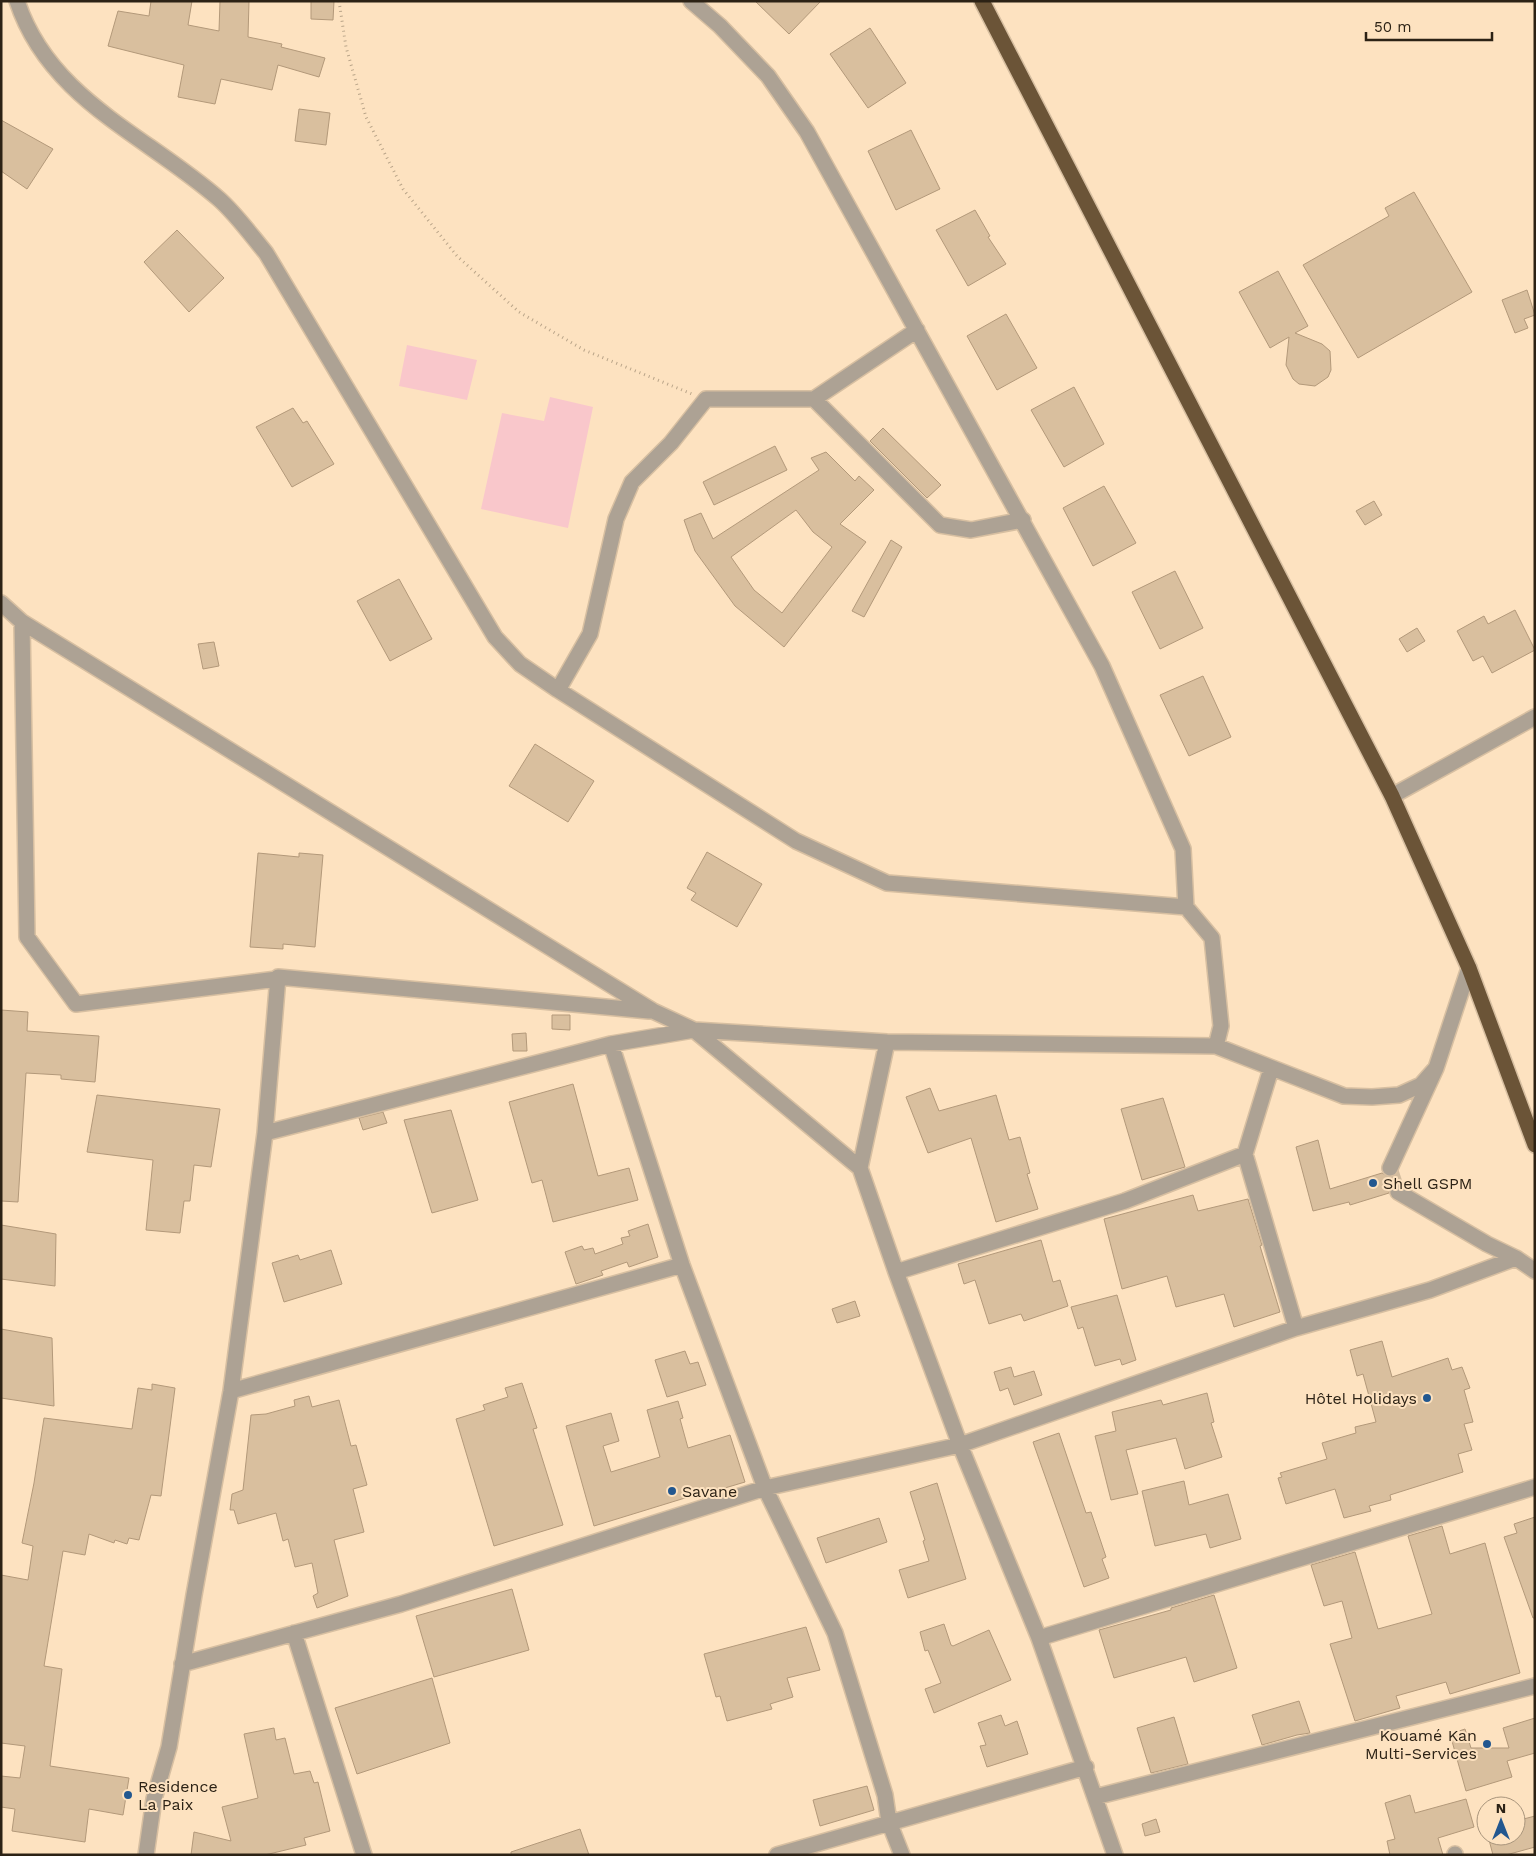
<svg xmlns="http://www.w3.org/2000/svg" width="1536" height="1856" font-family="'Work Sans',sans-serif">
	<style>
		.green { fill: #f9c7cb }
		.building { fill: #d9bf9e; stroke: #b3997a; fill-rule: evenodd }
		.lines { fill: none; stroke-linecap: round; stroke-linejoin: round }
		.minor-tunnel { stroke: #d3bc9e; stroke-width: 15; stroke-dasharray: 15 8; stroke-linecap: butt }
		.minor-casing { stroke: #d7bfa1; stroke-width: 18 }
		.highway-casing { stroke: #d7bfa1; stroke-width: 18 }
		.path { stroke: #baa589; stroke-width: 3; stroke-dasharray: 1 4; stroke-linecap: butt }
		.minor { stroke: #ada294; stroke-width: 15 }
		.highway { stroke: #6b5437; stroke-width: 15 }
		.poi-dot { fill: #22578f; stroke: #fde2c0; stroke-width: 2 }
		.labels { text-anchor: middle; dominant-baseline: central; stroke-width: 4; stroke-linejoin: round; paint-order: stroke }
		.poi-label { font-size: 16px; fill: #2c2215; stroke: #fde2c0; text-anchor: start }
	</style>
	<rect width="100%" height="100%" fill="#fde2c0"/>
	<!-- green -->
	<path class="green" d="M407,345L477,360L467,400L399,386Z
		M550,397L593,407L568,528L481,509L502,413L544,421Z"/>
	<!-- building -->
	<path class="building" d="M151,1H192L188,25L219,31L220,1H249L248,37L282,44L281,47L325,58L319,77L278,65L272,90L221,79L215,104L178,97L184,65L108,46L118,11L149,16Z
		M311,1H334L333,20L311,19Z
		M755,1H821L789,34Z
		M870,28L906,83L868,108L830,54Z
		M299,109L330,113L326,145L295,141Z
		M1,120L53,149L27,189L1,171Z
		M911,130L940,189L896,210L868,151Z
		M1414,192L1472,292L1358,358L1303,265L1389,216L1385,208Z
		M975,210L990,236L988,237L1006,264L968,286L936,230Z
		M177,230L224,278L189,312L144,262Z
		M1278,271L1308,326L1295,333L1322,344L1330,351L1331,370L1328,377L1315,386L1299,384L1293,379L1286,365L1289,337L1270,348L1239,292Z
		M1527,290L1535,315L1524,319L1528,328L1515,333L1502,300Z
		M1006,314L1037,368L997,390L967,336Z
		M1074,387L1104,444L1064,467L1031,410Z
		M293,408L303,423L307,421L334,464L292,487L256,427Z
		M883,428L941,485L927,498L870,441Z
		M775,446L787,470L714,505L703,482Z
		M826,452L855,481L859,476L874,490L840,524L866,542L784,647L735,606L695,551L684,520L701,513L713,539L819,470L811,458ZM796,510L813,532L832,547L782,613L754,590L731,557Z
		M1104,486L1136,543L1093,566L1063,508Z
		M1374,501L1382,515L1365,525L1356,511Z
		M891,540L902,547L864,617L852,611Z
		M1175,571L1203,628L1160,649L1132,592Z
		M399,579L432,639L390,661L357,601Z
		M1515,610L1535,650L1492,673L1483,656L1473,661L1457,631L1484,616L1488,624Z
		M1417,628L1425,641L1407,652L1399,639Z
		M214,642L219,666L203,669L198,644Z
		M1203,676L1231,737L1189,756L1160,695Z
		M535,744L594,781L568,822L509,786Z
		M707,852L762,884L737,927L691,900L696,893L687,888Z
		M258,853L299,857V853L323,855L315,947L283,944V949L250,947Z
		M1,1010L28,1012L27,1031L99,1036L95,1082L61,1079V1075L26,1073L18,1202L1,1201Z
		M552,1015H570V1030L552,1029Z
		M526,1033L527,1051H513L512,1034Z
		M573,1084L598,1176L629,1168L638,1200L553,1222L542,1180L532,1183L509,1102Z
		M930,1088L939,1111L996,1095L1009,1140L1020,1137L1030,1173L1027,1174L1038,1209L996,1222L971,1138L928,1153L906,1097Z
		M97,1095L220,1109L211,1167L194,1165L190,1201H184L180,1233L146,1230L153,1160L87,1152Z
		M1163,1098L1185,1167L1142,1180L1121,1109Z
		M451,1110L478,1200L432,1213L404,1120Z
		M383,1112L387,1123L363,1130L359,1118Z
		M1318,1140L1330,1189L1382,1173L1390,1177L1397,1174L1400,1183L1393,1184L1389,1193L1350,1205L1349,1202L1313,1211L1296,1147Z
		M1193,1195L1198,1211L1248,1199L1262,1245L1260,1246L1280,1312L1234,1327L1224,1294L1176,1307L1167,1276L1122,1289L1104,1219Z
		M648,1224L658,1257L629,1267L627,1262L601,1271L603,1275L576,1284L565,1252L582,1246L584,1250L593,1248L595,1254L623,1244L621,1238L630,1236L628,1231Z
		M1,1225L56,1234L55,1286L1,1279Z
		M1041,1240L1053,1282L1060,1280L1068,1306L1024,1321L1021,1314L989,1324L975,1280L964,1284L958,1264Z
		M331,1250L342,1284L284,1302L272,1263L298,1255L300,1260Z
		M1117,1295L1136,1360L1122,1365L1120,1359L1095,1366L1083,1327L1078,1329L1071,1307Z
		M855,1301L860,1316L837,1323L832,1309Z
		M1,1329L52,1338L54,1406L1,1398Z
		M1382,1341L1392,1377L1448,1358L1452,1370L1462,1367L1470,1388L1464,1390L1473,1422L1464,1424L1472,1450L1458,1454L1463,1472L1390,1495L1391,1500L1369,1506L1371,1511L1344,1518L1335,1489L1286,1504L1278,1478L1282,1477L1280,1473L1327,1459L1322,1443L1356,1433L1355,1427L1376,1422L1363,1374L1357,1376L1350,1350Z
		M685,1351L690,1364L698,1362L706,1385L667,1397L655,1360Z
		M1011,1367L1014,1377L1034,1371L1042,1395L1014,1405L1008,1388L1000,1391L994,1372Z
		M522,1383L537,1428L533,1429L563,1525L494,1546L456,1419L485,1410L483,1405L508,1397L505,1388Z
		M152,1384L175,1388L161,1496L151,1495L139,1540L129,1538L127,1544L115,1540L114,1543L89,1534L85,1555L63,1551L44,1666L62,1669L50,1766L129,1778L123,1815L89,1809L85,1842L12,1831L15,1809L1,1807V1776L20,1778L25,1746L1,1743V1575L28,1580L33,1546L22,1543L34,1483L44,1418L132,1429L138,1388L152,1390Z
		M1207,1393L1214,1422L1211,1423L1222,1457L1185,1469L1176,1438L1126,1450L1138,1494L1111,1500L1095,1436L1116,1431L1112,1412L1161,1400L1163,1405Z
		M309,1396L312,1407L339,1400L351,1446L356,1445L367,1485L353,1489L364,1532L334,1540L348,1596L317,1608L313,1596L318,1593L312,1563L295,1567L288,1539L283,1541L276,1513L238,1524L234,1510H230L232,1494L243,1490L251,1415L266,1414L295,1406L294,1400Z
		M678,1401L683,1418L680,1419L688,1448L730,1435L745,1482L698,1496V1494L594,1526L566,1426L611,1413L619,1441L603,1446L611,1472L660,1457L647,1410Z
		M1059,1433L1086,1513L1091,1512L1106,1557L1102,1559L1109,1578L1084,1587L1033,1442Z
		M1184,1481L1189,1505L1228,1494L1241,1539L1210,1548L1206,1534L1155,1546L1142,1491Z
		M937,1483L966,1579L908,1598L899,1570L929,1561L923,1541L925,1540L910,1492Z
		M1535,1517V1618H1533L1504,1537L1517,1533L1514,1524Z
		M879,1518L887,1542L826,1563L817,1538Z
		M1442,1526L1450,1554L1485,1543L1520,1673L1450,1694L1446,1682L1396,1696L1400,1708L1355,1721L1330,1644L1352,1638L1342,1601L1324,1606L1311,1565L1355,1552L1378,1629L1432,1614L1408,1536Z
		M512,1589L529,1650L434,1677L416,1616Z
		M1214,1595L1237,1668L1194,1682L1186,1657L1114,1678L1099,1630L1171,1610V1608Z
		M944,1624L951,1645L953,1646L989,1630L1011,1680L934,1713L925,1689L941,1683L928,1650L925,1651L920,1632Z
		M806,1627L820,1670L787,1678L793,1697L770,1704L772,1709L727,1721L720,1696L716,1697L704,1654Z
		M432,1678L450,1743L357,1774L335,1708Z
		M1299,1701L1310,1733L1297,1735L1262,1745L1252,1715Z
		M1001,1715L1005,1726L1017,1721L1028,1754L987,1767L980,1746L986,1745L978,1723Z
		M1174,1717L1188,1764L1151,1773L1137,1728Z
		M1535,1718V1753L1507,1761L1512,1777L1466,1791L1450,1734L1465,1729L1471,1748H1509L1503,1728Z
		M274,1728L276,1740L285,1738L294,1774L310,1771L314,1783L318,1782L330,1831L304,1838L306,1845L265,1855H191L194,1832L231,1841L222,1807L258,1798L244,1734Z
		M867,1786L874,1810L820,1826L813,1800Z
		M1410,1795L1415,1813L1466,1799L1474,1827L1438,1838L1443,1855H1390L1387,1841L1395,1839L1385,1803Z
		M1535,1816V1847L1506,1855H1493L1488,1836H1516V1821Z
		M1156,1819L1160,1832L1145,1836L1142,1824Z
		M580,1829L589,1855H511V1852Z"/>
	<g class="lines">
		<!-- minor-tunnel -->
		<path class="minor-tunnel" d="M1390,1168L1398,1192"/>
		<!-- minor casing -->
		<g class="minor-casing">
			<path id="minor" d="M17,1C49,99 146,135 219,199C236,214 251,235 266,253L495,637L520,664L558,690L796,841L887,883L1186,907
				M691,1L720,26L768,76L807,132L1102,666L1183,849L1186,907L1212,938L1221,1026L1216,1046
				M814,399L940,525L971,530L1023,520
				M1,603L22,622L653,1011L694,1030L887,1042L1216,1046L1344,1096L1372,1097L1399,1095L1421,1085L1436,1068
				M22,622L27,937L76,1004L277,979
				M558,690L590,634L616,519L632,482L671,443L706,399H814L917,330
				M1392,796L1535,717
				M887,1042L860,1168L896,1272L960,1445L1039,1638L1115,1855
				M611,1044L682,1265L765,1488L835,1633L885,1795L889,1822L902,1855
				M265,1133L611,1044L694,1030L860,1168
				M1245,1154L1296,1328
				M1390,1168L1436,1068L1469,968
				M1398,1192L1487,1244L1516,1258L1535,1271
				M896,1272L1125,1201L1245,1154L1271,1069
				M231,1391L682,1265
				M294,1633L364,1855
				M1039,1638L1535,1487
				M182,1664L401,1604L765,1488L960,1445L1296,1328L1430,1290L1516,1258
				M1095,1797L1535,1686
				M1455,1854V1855
				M146,1855L154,1799L169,1747L194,1595L231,1391L265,1133L278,977L649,1011
				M777,1855L1086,1767"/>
		</g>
		<!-- highway casing -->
		<g class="highway-casing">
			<path id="highway" d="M982,1L1392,796L1469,968L1535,1145"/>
		</g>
		<!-- path -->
		<path class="path" d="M339,1L346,47L366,117L403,189L457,256L519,312L584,350L692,394"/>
		<!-- minor -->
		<use href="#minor" class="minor"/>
		<!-- highway -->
		<use href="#highway" class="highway"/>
	</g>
	<!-- markers -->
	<g class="poi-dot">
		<circle cx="1373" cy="1183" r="5"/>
		<circle cx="1427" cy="1398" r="5"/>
		<circle cx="672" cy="1491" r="5"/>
		<circle cx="1487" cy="1744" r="5"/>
		<circle cx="128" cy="1795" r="5"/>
	</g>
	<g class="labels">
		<!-- poi labels -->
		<g class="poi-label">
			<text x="1383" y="1183">Shell GSPM</text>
			<text x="1417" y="1398" text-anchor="end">Hôtel Holidays</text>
			<text x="682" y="1491">Savane</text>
			<text x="1477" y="1735" text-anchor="end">Kouamé Kan<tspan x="1477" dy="18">Multi-Services</tspan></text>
			<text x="138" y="1786">Residence<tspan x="138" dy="18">La Paix</tspan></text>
		</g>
	</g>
	<!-- border -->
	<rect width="1536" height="1856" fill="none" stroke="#2c2215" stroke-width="5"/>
	<!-- north arrow -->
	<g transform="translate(1501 1821)"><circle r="24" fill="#fde2c0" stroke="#a9957c"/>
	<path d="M0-4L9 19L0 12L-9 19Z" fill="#22578f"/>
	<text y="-8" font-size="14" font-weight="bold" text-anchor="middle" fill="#2c2215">N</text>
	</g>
	<!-- scale -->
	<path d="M1366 32v8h126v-8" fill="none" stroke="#2c2215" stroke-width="2.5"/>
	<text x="1374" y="32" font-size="15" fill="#2c2215" stroke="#fde2c0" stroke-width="4" paint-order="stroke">50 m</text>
</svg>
